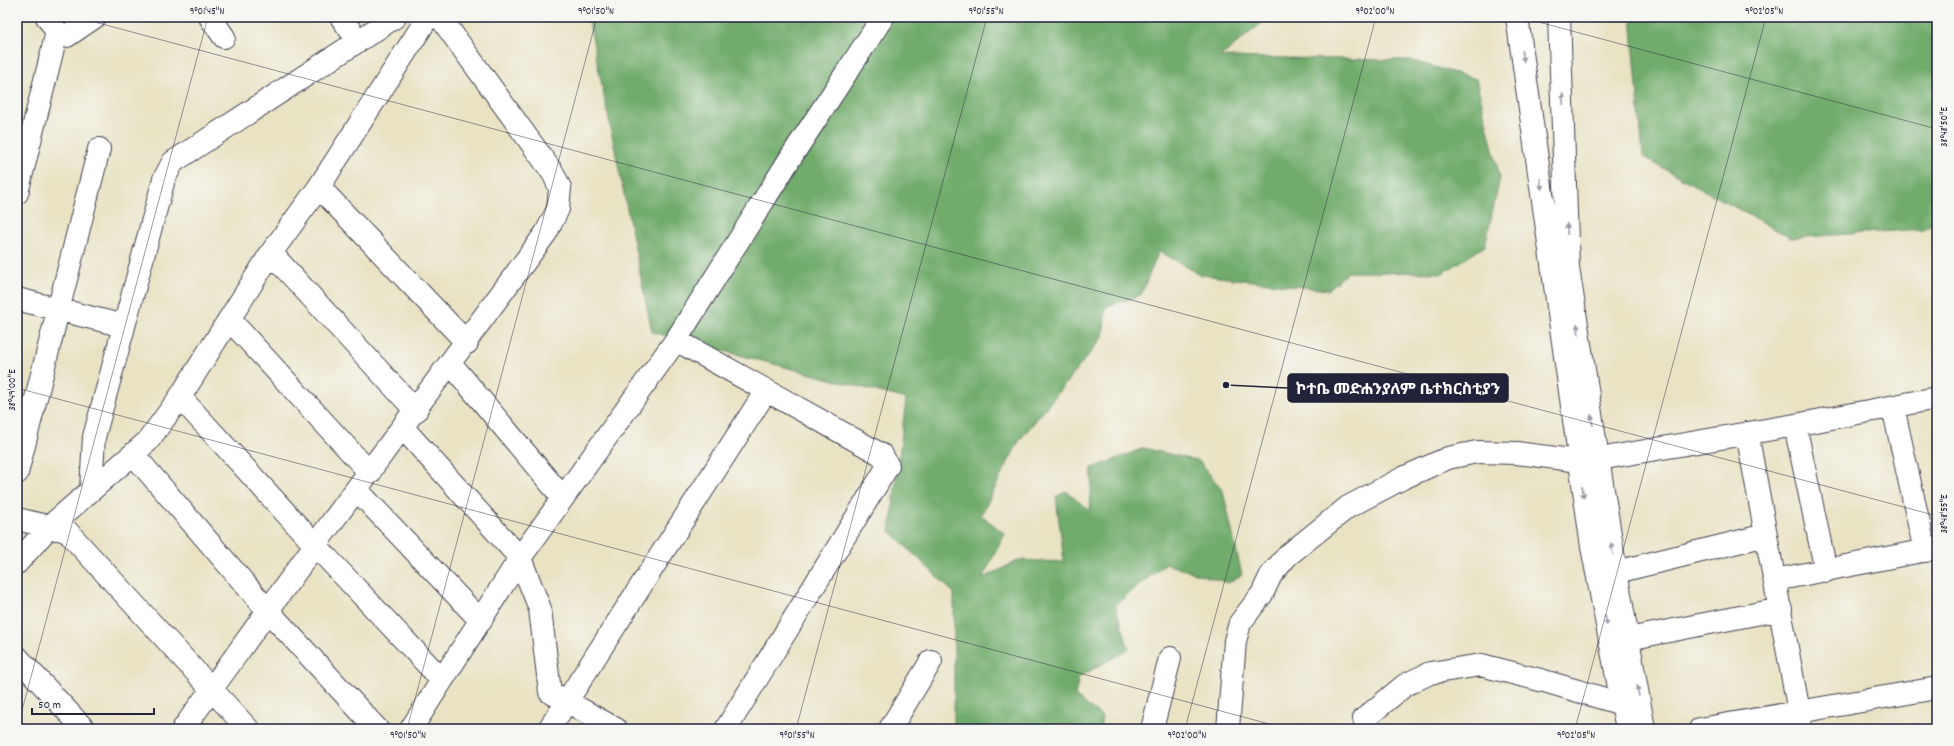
<svg xmlns="http://www.w3.org/2000/svg" width="1954" height="746" font-family="Dekko,'Noto Sans Ethiopic',sans-serif">
	<style>
		.forest { fill: #71ac6c; stroke: #4a6754 }
		.lines { fill: none; stroke-linecap: round; stroke-linejoin: round }
		.minor-casing { stroke: #403f50; stroke-width: 24 }
		.major-casing { stroke: #403f50; stroke-width: 24 }
		.minor { stroke: #fff; stroke-width: 22 }
		.major { stroke: #fff; stroke-width: 22 }
		.oneway { fill: #9c9ca7 }
		.ticks { fill: none; stroke: #22223b; stroke-width: 1; stroke-opacity: 0.45 }
		.leader { fill: none; stroke: #22223b; stroke-width: 1.5 }
		.callout-dot { fill: #22223b; stroke: #f6f6f2; stroke-width: 1.5 }
		.callout { fill: #22223b; stroke: #22223b; stroke-width: 1.5 }
		.callout-label { font-size: 16px; text-anchor: middle; font-weight: bold; fill: #fff }
		.neatline { fill: none; stroke: #22223b; stroke-width: 1.5 }
		.ticks-label { font-size: 10px; text-anchor: middle; fill: #22223b }
	</style>
	<rect width="100%" height="100%" fill="#f6f6f2"/>
	<filter id="ink" filterUnits="userSpaceOnUse"><feTurbulence type="fractalNoise" baseFrequency=".025" numOctaves="2"/><feDisplacementMap in="SourceGraphic" scale="8" xChannelSelector="R" yChannelSelector="G"/><feConvolveMatrix kernelMatrix="1 2 1 2 8 2 1 2 1" color-interpolation-filters="sRGB"/></filter>
	<filter id="wash" filterUnits="userSpaceOnUse"><feTurbulence type="fractalNoise" baseFrequency=".012" numOctaves="4" result="noise"/><feDisplacementMap in="SourceGraphic" scale="16" xChannelSelector="R" yChannelSelector="G"/><feGaussianBlur stdDeviation="0.9" result="paint"/><feColorMatrix in="noise" values="0 0 0 0 0 0 0 0 0 0 0 0 0 0 0 0 0 1.4 0 .05"/><feComposite in="paint" operator="in"/></filter>
	<g filter="url(#wash)">
		<rect width="100%" height="100%" fill="#e9e3c4"/>
		<!-- forest -->
		<path class="forest" d="M588,17H1269L1220,57L1410,60L1476,79L1500,178L1485,246L1443,273L1348,272L1328,290L1201,275L1159,251L1141,295L1106,307L1103,337L1019,441L981,515L1005,534L982,579L1019,560L1064,562L1056,497L1066,491L1090,511L1092,468L1144,448L1199,461L1223,491L1242,575L1228,583L1165,564L1115,605L1129,649L1079,677L1075,696L1102,717L1100,729H954V593L890,531L906,399L652,332Z
			M1631,17H1937V221L1923,229L1791,238L1643,157Z"/>
	</g>
	<g filter="url(#ink)">
		<g class="lines">
			<!-- minor casing -->
			<g class="minor-casing">
				<path id="minor" d="M47,17L57,32L67,36L95,17
					M210,17L224,37
					M341,17L358,41
					M319,187L467,343
					M17,193L57,32
					M271,253L416,411
					M17,299L124,326
					M230,320L370,473
					M676,340L882,455L888,466L726,729
					M451,364L562,497
					M180,397L315,545L442,680
					M1893,407L1925,551
					M1795,425L1826,571
					M403,428L520,558L540,609L550,692L616,729
					M1747,433L1799,712L1801,729
					M133,454L269,612L377,729
					M17,473L99,149
					M91,490L94,437L164,179L173,162L395,17
					M357,490L481,621
					M17,519L67,531L248,729
					M17,563L49,527L148,441L180,397L271,253L319,187L428,17
					M1616,572L1766,535
					M1775,580L1937,548
					M1628,639L1781,609
					M17,657L84,729
					M1364,719L1405,685L1430,673L1481,665L1544,681L1622,704
					M183,729L315,545L546,233L558,209L560,188L553,173L440,17
					M411,729L520,558L676,340L791,157L883,17
					M549,729L766,391
					M890,729L931,661
					M1152,729L1170,658
					M1228,729L1235,641L1240,623L1262,594L1271,575L1287,556L1348,507L1403,478L1448,458L1477,452L1517,453L1579,461L1599,459L1795,425L1937,398
					M1700,729L1937,688"/>
			</g>
			<!-- major casing -->
			<g class="major-casing">
				<path id="major" d="M1517,17L1592,547L1627,729
					M1559,17L1568,268L1616,572L1644,729"/>
			</g>
			<!-- minor -->
			<use href="#minor" class="minor"/>
			<!-- major -->
			<use href="#major" class="major"/>
		</g>
		<!-- one-way arrows -->
		<defs><path id="oneway-solid" d="M-6-.8H1V-3.2L6.5 0L1 3.2V.8H-6Z"/></defs>
		<g class="oneway">
			<use href="#oneway-solid" transform="translate(1523 56) rotate(81)"/>
			<use href="#oneway-solid" transform="translate(1563 99) rotate(-92)"/>
			<use href="#oneway-solid" transform="translate(1541 184) rotate(82)"/>
			<use href="#oneway-solid" transform="translate(1567 229) rotate(-92)"/>
			<use href="#oneway-solid" transform="translate(1578 329) rotate(-99)"/>
			<use href="#oneway-solid" transform="translate(1592 420) rotate(-99)"/>
			<use href="#oneway-solid" transform="translate(1583 492) rotate(81)"/>
			<use href="#oneway-solid" transform="translate(1612 549) rotate(-99)"/>
			<use href="#oneway-solid" transform="translate(1606 620) rotate(79)"/>
			<use href="#oneway-solid" transform="translate(1638 691) rotate(-100)"/>
		</g>
	</g>
	<!-- ticks -->
	<path class="ticks" d="M76,17L1937,516M1520,17L1937,129M17,388L1288,729M17,729L208,17M407,729L597,17M796,729L987,17M1185,729L1376,17M1575,729L1766,17"/>
	<!-- callouts -->
	<path class="leader" d="M1226 385L1288 388"/>
	<circle class="callout-dot" cx="1226" cy="385" r="4"/>
	<rect class="callout" x="1288" y="374" width="220" height="28" rx="4"/>
	<g class="callout-label">
		<text x="1398" y="394">ኮተቤ መድሐንያለም ቤተክርስቲያን</text>
	</g>
	<!-- margin -->
	<rect width="1954" height="746" fill="none" stroke="#f6f6f2" stroke-width="44"/>
	<!-- scale -->
	<path d="M32 708v6h122v-6" fill="none" stroke="#22223b" stroke-width="2"/>
	<text x="38" y="708" font-size="12" fill="#22223b" stroke="#f6f6f2" stroke-width="3" paint-order="stroke">50 m</text>
	<rect x="22" y="22" width="1910" height="702" class="neatline"/>
	<g class="ticks-label">
		<text x="207" y="14">9°01'45"N</text>
		<text x="596" y="14">9°01'50"N</text>
		<text x="986" y="14">9°01'55"N</text>
		<text x="1375" y="14">9°02'00"N</text>
		<text x="1764" y="14">9°02'05"N</text>
		<text transform="translate(1943 127) rotate(-90)" y="4">38°48'50"E</text>
		<text transform="translate(11 390) rotate(-90)" y="4">38°49'00"E</text>
		<text transform="translate(1943 514) rotate(-90)" y="4">38°48'55"E</text>
		<text x="408" y="738">9°01'50"N</text>
		<text x="797" y="738">9°01'55"N</text>
		<text x="1187" y="738">9°02'00"N</text>
		<text x="1576" y="738">9°02'05"N</text>
	</g>
</svg>
